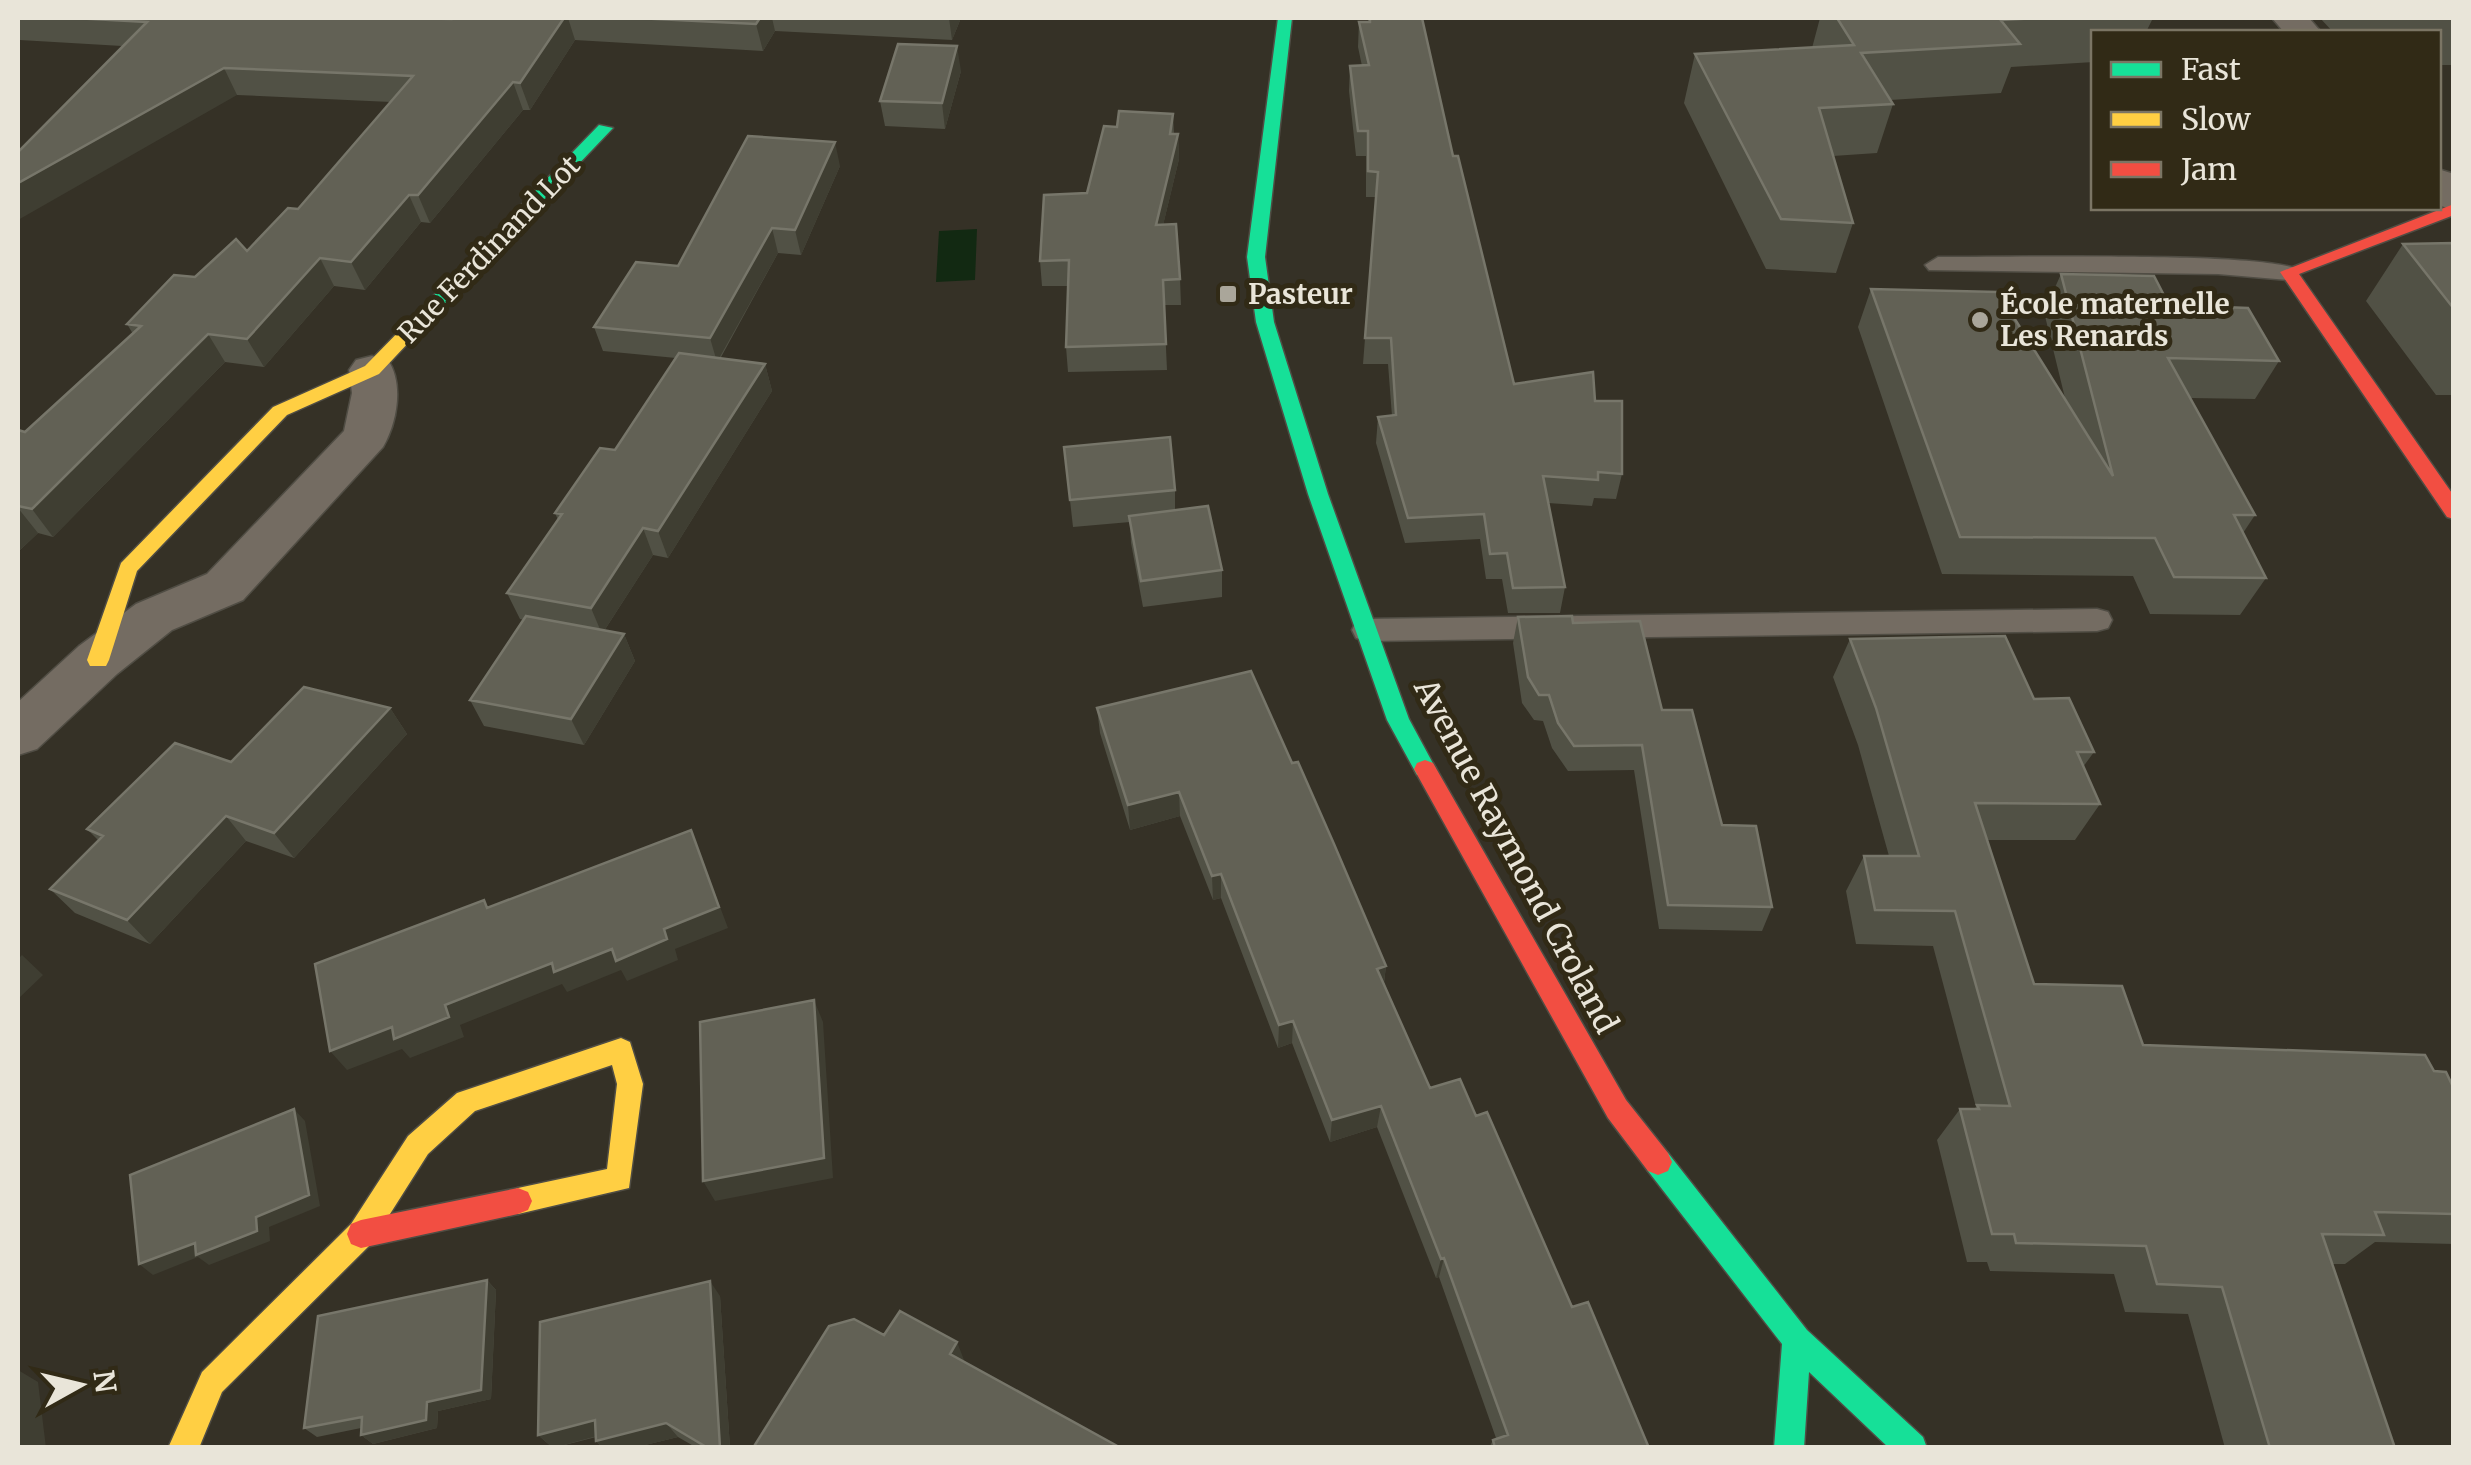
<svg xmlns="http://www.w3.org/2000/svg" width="2471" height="1465" font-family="Merriweather,serif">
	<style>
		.water { fill: #122912 }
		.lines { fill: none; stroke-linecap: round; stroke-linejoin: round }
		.lane-casing { stroke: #504d44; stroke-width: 3 }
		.street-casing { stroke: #504d44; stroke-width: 3 }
		.fast-casing { stroke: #504d44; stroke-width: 3 }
		.slow-casing { stroke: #504d44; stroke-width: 3 }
		.jam-casing { stroke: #504d44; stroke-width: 3 }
		.lane { fill: #746c62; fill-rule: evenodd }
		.street { fill: #746c62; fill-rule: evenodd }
		.fast { fill: #16e098; fill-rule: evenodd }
		.slow { fill: #ffcf43; fill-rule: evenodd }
		.jam { fill: #f24e42; fill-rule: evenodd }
		.wall { fill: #515145 }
		.shaded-wall { fill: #3f3e32 }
		.building { fill: #626155; stroke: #77766a; stroke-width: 2.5 }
		.poi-dot { fill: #aaa69a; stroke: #312a16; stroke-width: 4 }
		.labels { text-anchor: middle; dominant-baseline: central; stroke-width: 10; stroke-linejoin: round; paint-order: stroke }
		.far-street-label { font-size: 28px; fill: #e9e5d9; stroke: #312a16 }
		.far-poi-label { font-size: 28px; font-weight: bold; fill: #e9e5d9; stroke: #312a16; text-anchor: start }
		.street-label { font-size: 32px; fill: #e9e5d9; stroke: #312a16 }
	</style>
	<rect width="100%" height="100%" fill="#353126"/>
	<!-- water -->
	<path class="water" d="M977,229L975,280L936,282L939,231Z"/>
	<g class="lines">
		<!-- lane casing -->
		<g class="lane-casing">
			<path id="lane" d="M1938,257C1987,258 2282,250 2302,272L2289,280L2218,274L1929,270L1925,265Z
				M2097,609L2108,612L2112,620L2108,628L2097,631L1367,641L1356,638L1352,630L1356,622L1367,619Z"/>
		</g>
		<!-- street casing -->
		<g class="street-casing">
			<path id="street" d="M2272,18H2309L2321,32H2284Z
				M2438,169L2454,174V210L2438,205Z
				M372,356L388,360C404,384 397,423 383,447L243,600L172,630L117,674L37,749L18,755V702L79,646L136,604L207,574L344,431L352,393L349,370L356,360Z"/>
		</g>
		<!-- fast casing -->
		<g class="fast-casing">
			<path id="fast" d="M1278,18H1292L1265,257L1274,322L1328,494L1409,719L1436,769L1433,775H1417L1387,720L1308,494L1256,322L1247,257Z
				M599,125L613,128L426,324H414V316Z
				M1658,1149L1668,1153L1807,1330L1923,1437L1927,1448H1889L1809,1372L1804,1448H1774L1782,1344L1648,1171L1644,1162L1648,1153Z"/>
		</g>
		<!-- slow casing -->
		<g class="slow-casing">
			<path id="slow" d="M420,314L426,316V324L379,374L287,415L137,571L109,660L106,666H90L87,660L121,563L273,407L365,366L414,316Z
				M621,1038L630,1042L643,1084L629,1188L518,1214L508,1210L504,1201L508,1192L518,1188L607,1169L617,1084L612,1065L475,1111L428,1154L371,1244L222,1392L199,1448H168L202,1372L351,1224L408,1136L457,1093Z"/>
		</g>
		<!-- jam casing -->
		<g class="jam-casing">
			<path id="jam" d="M2454,204V215L2299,274L2454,496V519L2447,517L2280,272Z
				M1425,760L1433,763L1626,1100L1668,1153L1672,1162L1668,1171L1658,1175L1648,1171L1608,1118L1414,769L1417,763Z
				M518,1188L528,1192L532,1201L528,1210L518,1214L361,1248L351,1244L347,1234L351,1224L361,1220Z"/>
		</g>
		<!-- lane -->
		<use href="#lane" class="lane"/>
		<!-- street -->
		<use href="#street" class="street"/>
		<!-- fast -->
		<use href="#fast" class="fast"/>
		<!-- slow -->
		<use href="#slow" class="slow"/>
		<!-- jam -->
		<use href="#jam" class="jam"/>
	</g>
	<!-- wall -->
	<path class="wall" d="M18,18H405L452,19L454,18H961L952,40L775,31L763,51L575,40L530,110H523L430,223L421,222L365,290L334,286L264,367L225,362L53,537L38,533L18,552V430L25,432L133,334L127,324L195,277L247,251L298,209L391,102L237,95L122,46L20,40L18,42Z
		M1368,18H1422L1453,156L1514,384L1595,401L1622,474L1616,499L1594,498L1592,506L1548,503L1565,587L1560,613H1508L1502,579H1486L1480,539L1405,543L1376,443L1378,417L1392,416L1388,364H1363L1376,197H1366V156H1356L1349,91L1350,66H1362L1358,47L1359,22H1368Z
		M1820,18H2153L2146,32H2094V62L2011,67L2001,93L1890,100L1893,104L1877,153L1833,156L1853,223L1836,273L1766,269L1684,103L1695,54L1812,48Z
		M2320,18H2454V65H2438V32H2333Z
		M961,71L945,129L885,126L880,101Z
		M1173,114L1174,134H1178L1179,159L1163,225L1180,279L1181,305H1164L1167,370L1068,372L1066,347L1068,286H1042L1040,261L1087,193L1117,127Z
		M840,166L801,255L778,253L720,359L765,364L772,391L668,558L653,555L604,631L624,634L635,661L584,745L484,726L470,700L524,620L520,619L507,593L558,520L555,513L615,450L676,358L603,351L594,327L678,266Z
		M2454,243V395H2436L2366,301L2403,244Z
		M2061,274L2169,305L2279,361L2255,399L2190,398L2255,515L2243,533L2266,578L2240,615L2150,614L2133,576L1942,574L1858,327L1871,289L2065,398L2044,312Z
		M1064,447L1175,490V510L1222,570V597L1143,607L1131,543L1130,522L1073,527Z
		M1518,617L1573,623L1662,710L1722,825L1772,907L1762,931L1659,929L1634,770L1568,771L1552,748L1543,721L1534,720L1522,703L1513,643Z
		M1850,639L2034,699L2094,752L2083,767L2100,804L2075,840H1987L2034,984L2143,1045L2434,1071L2454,1089V1244L2375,1242L2345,1264H2332L2395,1448H2225L2188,1314L2125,1312L2114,1274L1990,1271L1987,1262H1967L1937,1140L1960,1109H1974L1976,1107L1933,946L1856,944L1846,891L1864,856H1889L1858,745L1833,677Z
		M390,708L407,734L294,858L246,841L150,944L75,913L50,889L98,840L87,829L231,762Z
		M1097,708L1292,763L1386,966L1384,983L1430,1088L1476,1116L1572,1307L1649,1448H1489L1493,1440L1496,1438L1439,1277L1436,1278L1377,1127L1330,1142L1292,1043L1278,1048L1221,898L1213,900L1180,816L1130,830L1100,733Z
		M487,1280L496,1290L491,1399L438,1411L437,1428L373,1444L361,1435V1428L317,1437L304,1428Z
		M720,1296L730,1448H697L678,1437L633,1448H603L596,1441V1437L553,1448L538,1435Z"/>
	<!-- shaded-wall -->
	<path class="shaded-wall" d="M564,18H568L575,40L530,110L520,83Z
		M760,18H772L775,31L763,51L756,24Z
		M949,18H961L952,40Z
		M957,46L961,71L945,129L942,103Z
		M224,68L237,95L18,220V183Z
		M513,82L523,110L430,223L418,195Z
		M1178,134L1179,159L1157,250L1156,225Z
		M835,142L840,166L801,255L795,230Z
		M409,195L421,222L365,290L351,262Z
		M772,228L778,253L717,362L710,338Z
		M320,258L334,286L264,367L247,339Z
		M208,334L225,362L53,537L32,509Z
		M765,364L772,391L668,558L658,531Z
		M18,508L38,533L18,552Z
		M643,528L653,555L602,634L591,608Z
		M624,634L635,661L584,745L571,719Z
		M390,708L407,734L294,858L274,833Z
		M1179,792L1180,816L1130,830L1128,805Z
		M226,816L246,841L150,944L127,920Z
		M691,830L728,928L675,949L678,960L627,981L621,970L567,992L562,984L460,1025L464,1037L410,1058L402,1049L347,1070L330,1051L552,963L664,929Z
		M1221,874V898L1213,900L1212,876Z
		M22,955L43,975L18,999V959Z
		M1386,966L1383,989L1377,969Z
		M814,1000L823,1022L833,1178L715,1201L703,1181Z
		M1293,1021L1292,1043L1278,1048L1279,1025Z
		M1381,1106L1377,1127L1330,1142L1332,1120Z
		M294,1109L305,1121L320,1206L269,1227L270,1241L209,1265L198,1257L153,1275L139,1264L256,1217Z
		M1444,1258L1439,1277L1436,1278L1441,1259Z
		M487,1280L496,1290L491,1399L438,1411L437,1428L373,1444L361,1435L427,1402Z
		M710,1281L720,1296L730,1448H720Z
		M957,1342L964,1360L957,1372L950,1354Z
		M18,1359V1370L38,1382L46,1448H18Z
		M595,1420L608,1433L553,1448L538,1435Z
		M666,1423L678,1437L633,1448H603L596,1441Z"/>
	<!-- building -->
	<path class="building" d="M73,18H405L452,19L454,18H564L520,83L513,82L418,195H409L351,262L320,258L247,339L208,334L32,509L18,506V430L25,432L141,326L127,324L174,275L195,277L236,239L247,251L288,208L298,209L413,76L224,68L18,183V152L147,22Z
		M636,18H760L756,24Z
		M1370,18H1422L1453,156H1458L1514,384L1593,372L1595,401H1622V474L1598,472V480L1543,476L1565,587L1513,588L1507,553L1490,554L1484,514L1408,518L1378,417L1396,415L1391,338H1365L1378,172L1368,171V131H1358L1350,66L1369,65L1359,22H1370Z
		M1837,18H1999L2020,44L1861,53L1893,104L1819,108L1853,223L1781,219L1695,54L1854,45Z
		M2000,18H2041L2001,20Z
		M898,44L957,46L942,103L880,101Z
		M1119,111L1173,114L1170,134H1178L1156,225L1176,224L1180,279L1163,280L1166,344L1066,347L1069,260L1040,261L1044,195L1087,193L1104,126L1117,127Z
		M748,136L835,142L795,230L772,228L710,338L594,327L636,262L678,266Z
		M2454,243V309L2403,244Z
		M2061,274L2154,276L2169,305L2248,308L2279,361L2168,358L2255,515H2234L2266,578L2174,577L2155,538L1960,537L1871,289L1998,292L2113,476Z
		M679,353L765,364L658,531L643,528L591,608L507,593L562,514L555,513L600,448L615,450Z
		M1170,437L1175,490L1070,500L1064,447Z
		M1208,506L1222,570L1141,581L1129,516Z
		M526,616L624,634L571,719L470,700Z
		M1572,616L1573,623L1640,621L1662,710H1692L1722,825L1756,826L1772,907L1668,905L1642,745L1574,746L1558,723L1549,695H1539L1528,677L1518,617Z
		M2005,636L2034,699L2069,698L2094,752H2077L2100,804L1975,803L2034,984L2122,986L2143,1045L2425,1055L2434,1071L2446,1072L2454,1089V1214L2375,1212L2384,1235L2322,1234L2395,1448H2270L2222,1287L2157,1284L2146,1246L2016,1243L2014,1234H1992L1960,1109H1979L1977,1105L2010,1106L1955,911L1875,910L1864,856H1919L1876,708L1850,639Z
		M1251,671L1292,763L1298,762L1334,844L1386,966L1377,969L1430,1088L1460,1079L1476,1116L1487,1112L1572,1307L1588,1302L1649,1448H1495L1493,1440L1508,1435L1444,1258L1441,1259L1381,1106L1332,1120L1293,1021L1279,1025L1221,874L1212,876L1179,792L1128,805L1097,708Z
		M304,687L390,708L274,833L226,816L127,920L50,889L103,836L87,829L175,743L231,762Z
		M691,830L719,907L664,929L667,939L616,961L612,949L554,972L552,963L445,1005L449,1017L394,1039L392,1027L330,1051L315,964L484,900L487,908Z
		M814,1000L824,1158L703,1181L700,1022Z
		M294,1109L309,1195L256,1217L257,1231L196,1255L195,1243L139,1264L130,1175Z
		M487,1280L481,1390L427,1402L426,1420L361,1435L362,1417L304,1428L318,1316Z
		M710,1281L720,1448H708L666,1423L596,1441L595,1420L538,1435L540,1322Z
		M900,1311L957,1342L950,1354L1121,1448H753L829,1326L854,1319L884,1335Z"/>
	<!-- markers -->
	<g class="poi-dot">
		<rect x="1218" y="284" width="20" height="20" rx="5"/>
		<circle cx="1980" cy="320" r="10"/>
	</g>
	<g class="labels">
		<!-- far-street labels -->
		<g class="far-street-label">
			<text transform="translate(489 249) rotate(-46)">Rue Ferdinand Lot</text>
		</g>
		<!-- far-poi labels -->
		<g class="far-poi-label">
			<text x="1248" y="294">Pasteur</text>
			<text x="2000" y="304">École maternelle<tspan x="2000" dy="32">Les Renards</tspan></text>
		</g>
		<!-- street labels -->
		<g class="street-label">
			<text transform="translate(1516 856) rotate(62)">Avenue Raymond Croland</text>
		</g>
	</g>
	<!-- border -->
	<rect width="2471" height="1465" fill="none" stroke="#e9e5d9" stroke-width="40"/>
	<!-- legend -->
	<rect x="2091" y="30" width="350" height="180" fill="#312a16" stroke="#7b7564" stroke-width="2.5"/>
	<rect x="2111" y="62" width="50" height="15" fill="#16e098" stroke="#7b7564" stroke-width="2.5"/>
	<text x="2181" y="80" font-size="30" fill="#e9e5d9">Fast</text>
	<rect x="2111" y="112" width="50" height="15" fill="#ffcf43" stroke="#7b7564" stroke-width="2.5"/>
	<text x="2181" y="130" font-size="30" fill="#e9e5d9">Slow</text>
	<rect x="2111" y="162" width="50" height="15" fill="#f24e42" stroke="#7b7564" stroke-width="2.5"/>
	<text x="2181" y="180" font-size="30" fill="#e9e5d9">Jam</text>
	<!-- north arrow -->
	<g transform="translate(80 1385) rotate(82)" stroke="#312a16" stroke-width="8" paint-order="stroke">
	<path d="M0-8L18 38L0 25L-18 38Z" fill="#e9e5d9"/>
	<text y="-15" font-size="28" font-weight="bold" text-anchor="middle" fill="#e9e5d9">N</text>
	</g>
</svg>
